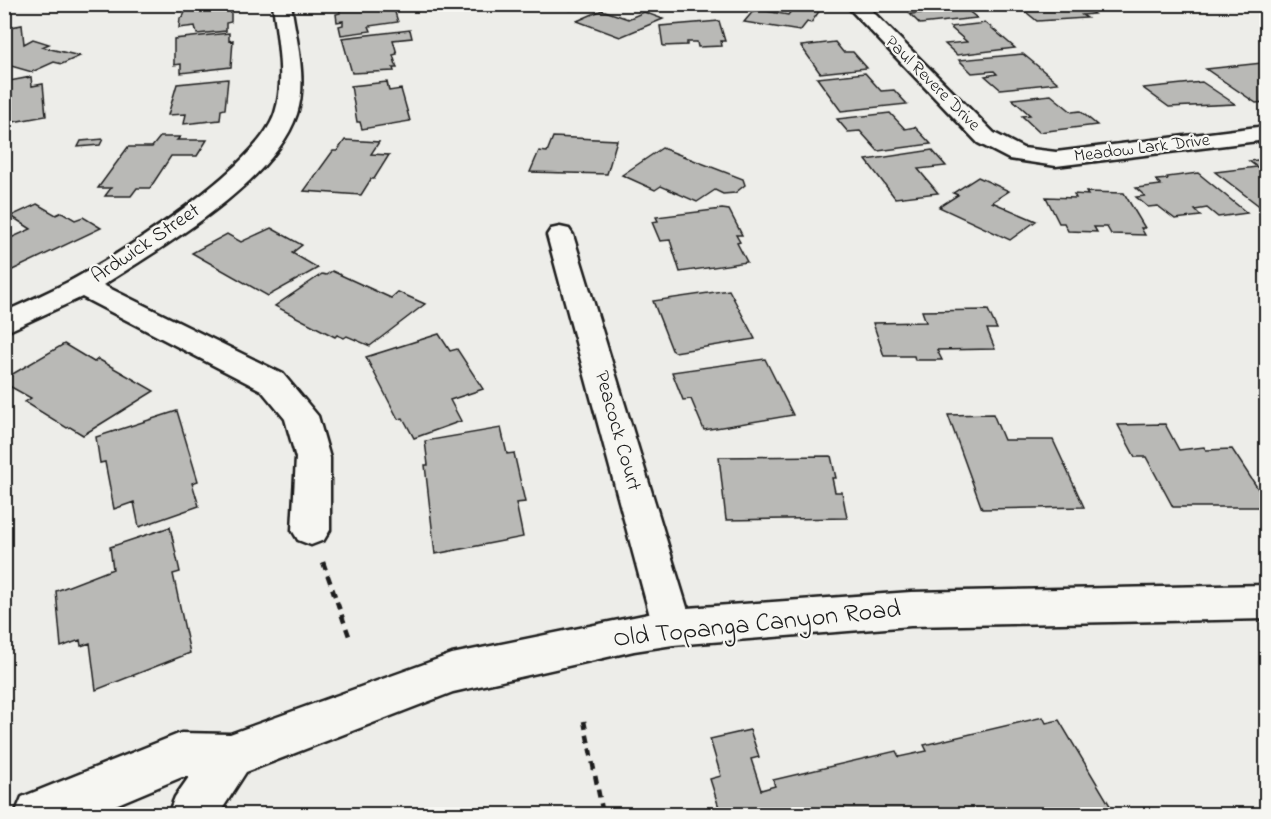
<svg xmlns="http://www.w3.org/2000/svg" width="1271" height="819" font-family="'Indie Flower',sans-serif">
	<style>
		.building { fill: #b9b9b6; stroke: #1c1c1c; stroke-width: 1.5 }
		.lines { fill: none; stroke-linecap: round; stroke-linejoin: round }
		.street-casing { stroke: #1c1c1c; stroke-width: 5 }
		.secondary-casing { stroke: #1c1c1c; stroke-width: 5 }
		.path { stroke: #1c1c1c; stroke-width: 4.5; stroke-dasharray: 8 6; stroke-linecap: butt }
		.street { fill: #f6f6f2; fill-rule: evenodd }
		.secondary { fill: #f6f6f2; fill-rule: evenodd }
		.labels { text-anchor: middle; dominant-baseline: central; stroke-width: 4.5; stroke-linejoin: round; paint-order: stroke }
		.far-street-label { font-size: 18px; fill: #1c1c1c; stroke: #f6f6f2 }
		.street-label { font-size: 21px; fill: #1c1c1c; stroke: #f6f6f2 }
		.near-street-label { font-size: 26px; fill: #1c1c1c; stroke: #f6f6f2 }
	</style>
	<rect width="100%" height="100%" fill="#edede9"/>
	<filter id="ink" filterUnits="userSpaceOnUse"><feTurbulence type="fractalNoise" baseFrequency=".0167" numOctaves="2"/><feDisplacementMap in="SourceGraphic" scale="12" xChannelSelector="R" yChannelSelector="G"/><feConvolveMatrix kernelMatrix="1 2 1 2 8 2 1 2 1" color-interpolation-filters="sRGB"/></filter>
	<g filter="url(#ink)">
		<!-- building -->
		<path class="building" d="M231,4V22L226,23V31L197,34L195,26L179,28L180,18L183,17L188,5Z
			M339,4H378L380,10L394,9L398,22L369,26L371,31L341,35L339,26L343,25V21L337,22L336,14L340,13Z
			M568,4H604L605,7L570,10Z
			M924,4H972L976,8L966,9L977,18L920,24L910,14L932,12Z
			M1016,4H1080L1094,14L1082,15L1087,18L1037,21Z
			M795,6L820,10L811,23L807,22L800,31L744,22L755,9L788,15Z
			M602,10L628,19L644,12L663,19L620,37L577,21Z
			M719,21L725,41H721L722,46L698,47L697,42H687V45L663,46L660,26Z
			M986,23L1015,48L957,55L945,44L967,42L950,27Z
			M22,25L24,44L33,39L49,44L42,47L80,56L62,64L54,62L32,72L4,64V32L11,27Z
			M410,30L412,38L393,40L397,54L393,55L397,68H393L394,71L352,73L342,38Z
			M229,33V41L233,40L231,67L181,73V64L174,65V39Z
			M835,42L843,52H853L867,68L820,73L801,46Z
			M1023,54L1058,83L1000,89L985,76L997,74L994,71L972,73L959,60Z
			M1262,63L1266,66V102L1256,103L1206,69Z
			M865,73L881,91L894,90L907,104L841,111L817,78Z
			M31,77L32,86L43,84L46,116L7,123V119L4,120V82Z
			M228,79L225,109L221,110L220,120L184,124L186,114L168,115L177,84Z
			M387,82L389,91L401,89L410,121L362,129L360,122H357L351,86Z
			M1202,82L1235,104L1169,107L1143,88Z
			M1051,95L1072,112L1080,111L1097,125L1039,132L1022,116L1030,115L1012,99Z
			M890,113L905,129L915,127L931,144L878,151L860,131L848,132L837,119Z
			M160,137H180L177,140H207L197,156H171L150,188H137L131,196H105L111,188H98L128,147H152Z
			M553,137L617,140L607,174L530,172L539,151L547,152Z
			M103,139L100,145L78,147L81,141Z
			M345,140L379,142L371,154L389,155L374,179H371L361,195L304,191L333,151H337Z
			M662,148L743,179L745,185L735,193L723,194L715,190L697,202L661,186L655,190L622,175Z
			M932,150L946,166L918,169L938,193L895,198L866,160Z
			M1266,159V211L1215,172L1257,167L1249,161Z
			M1198,173L1247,213L1218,217L1207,208L1195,210L1201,216L1175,219L1158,206L1148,207L1136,197L1145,196L1136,188L1161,185L1156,180L1168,179L1167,177Z
			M978,177L1009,191L992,202L1036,221L1010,240L939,207L958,195L953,193Z
			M1086,192L1124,193L1145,228H1141L1145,235L1111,234L1107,227H1094L1097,232L1068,231L1064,223H1059L1046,197L1076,198L1074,194L1088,195Z
			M37,204L56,215L62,212L75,220L83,217L101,228L4,274V241L31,229L11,216Z
			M722,209L729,210L742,235H736L740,242L737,243L747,262L680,272L670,240L660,241L652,222L658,221L656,217Z
			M271,228L302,245L292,253L318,268L268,296L192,253L227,234L241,242Z
			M332,271L391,298L398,292L425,304L370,346L347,336L344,338L337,335L335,337L275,306L322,274L326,275Z
			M729,290L755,339L675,352L672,350L653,301Z
			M988,310L997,329H987L995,349L937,350L942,360H915L914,356H884L873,323L926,322L922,311Z
			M439,334L450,351L457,349L483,389L450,400L461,421L414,438L403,418L398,419L366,357Z
			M64,344L94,362L98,359L154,391L83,435L70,427L67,428L25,402L31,398L4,383V379Z
			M765,359L793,415L704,430L691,399L683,400L672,372Z
			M177,411L198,481L192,483L199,506L139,527L134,502L114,509L105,462L100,463L96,437Z
			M993,414L1004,440H1053L1084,507L982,509L948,415Z
			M1165,424L1179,450L1204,447L1206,450L1232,449L1266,501V507H1173L1146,457H1135L1118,425Z
			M501,428L507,454L514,453L525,502L516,503L523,537L435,554L425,465H428L425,441Z
			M831,456L836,478H832L835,492H842L847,518L726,520L719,457Z
			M170,527L180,572L173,574L190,653L96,690L90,643L81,646L80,640L61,647L56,591L113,569L110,547Z
			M1043,717L1046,723L1059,720L1115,814H721L710,779L721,776L710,739L750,730L759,757L751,759L761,790L775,786L773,780L896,751L899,757L927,751L924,745Z"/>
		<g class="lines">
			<!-- street casing -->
			<g class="street-casing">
				<path id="street" d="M273,4H291C296,39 308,80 297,114C275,182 161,248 103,285L283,374L318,416L330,458V530L324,540L311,545L298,540L292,530L296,458L285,419L261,390L82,297L4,333V312C26,302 49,292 70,281C121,254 258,167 275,113C286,79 277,39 273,4Z
					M845,4H865L994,133L1023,148L1056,152L1266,126V140L1056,166L1009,159L978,143Z
					M560,227L569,229L573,235L693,627L687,639L673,645L659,639L653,627L547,235L551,229Z"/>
			</g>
			<!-- secondary casing -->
			<g class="secondary-casing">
				<path id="secondary" d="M1266,585V619L911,626L673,645L634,651L453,692L246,772L219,814H168L175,797L189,777H182L94,814H15L22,797L181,733L230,734L452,654L673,609L911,592Z"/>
			</g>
			<!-- path -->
			<path class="path" d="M323,562L349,636
				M584,721L603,814"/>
			<!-- street -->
			<use href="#street" class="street"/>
			<!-- secondary -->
			<use href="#secondary" class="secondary"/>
		</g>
	</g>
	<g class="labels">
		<!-- far-street labels -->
		<g class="far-street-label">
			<text transform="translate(932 84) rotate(45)">Paul Revere Drive</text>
			<text transform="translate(1142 149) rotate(-7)">Meadow Lark Drive</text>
		</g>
		<!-- street labels -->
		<g class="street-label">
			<text transform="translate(146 244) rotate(-34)">Ardwick Street</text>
			<text transform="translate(617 431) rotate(74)">Peacock Court</text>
		</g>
		<!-- near-street labels -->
		<g class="near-street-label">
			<text transform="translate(757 625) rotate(-6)">Old Topanga Canyon Road</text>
		</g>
	</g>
	<!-- margin -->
	<rect width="1271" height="819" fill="none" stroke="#f6f6f2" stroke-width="24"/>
	<rect x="12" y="12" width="1247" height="795" fill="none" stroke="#1c1c1c" stroke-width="2" filter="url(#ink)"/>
</svg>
